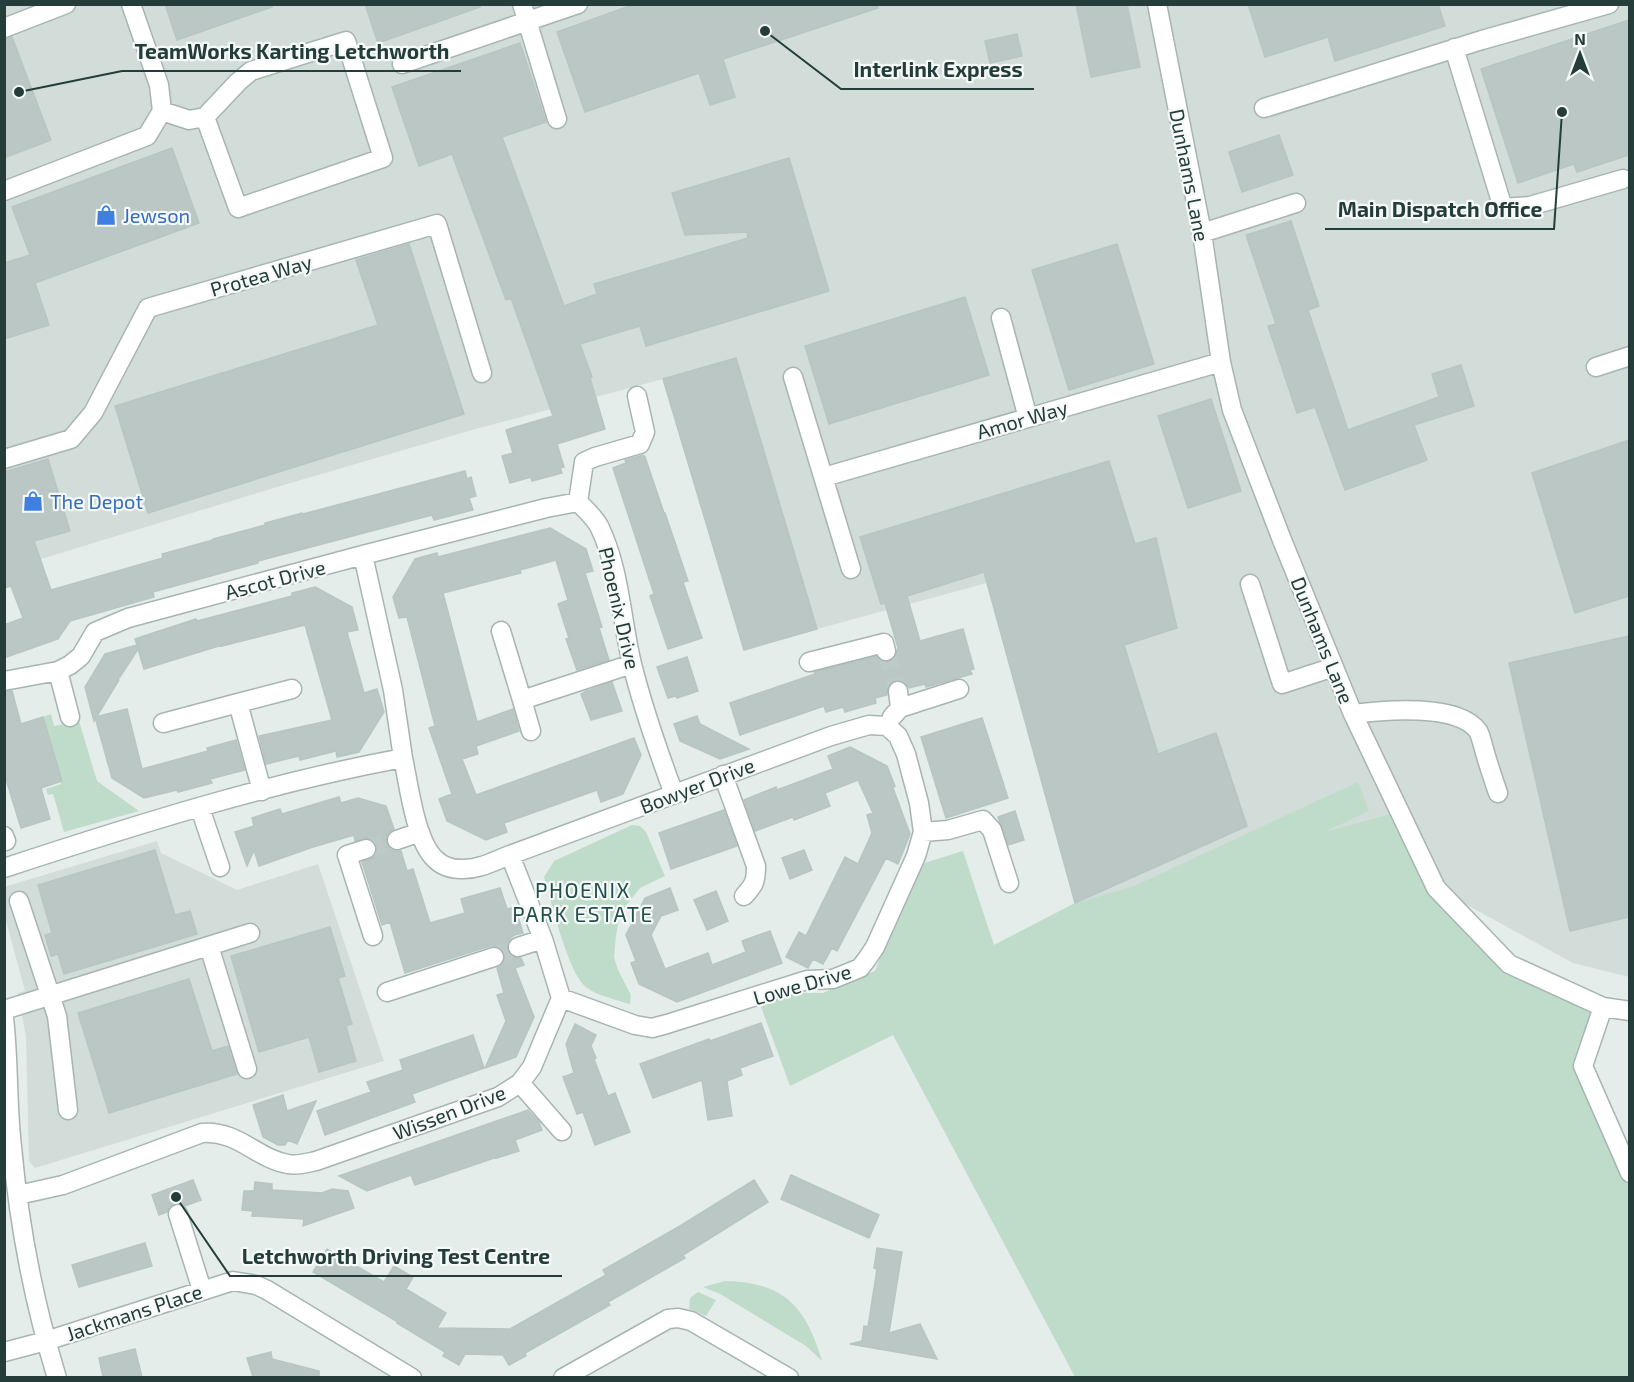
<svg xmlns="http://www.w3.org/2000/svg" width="1634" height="1382" font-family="'Exo 2',sans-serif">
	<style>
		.built { fill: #d2dcd9 }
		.green { fill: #bfdccb }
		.building { fill: #bac7c4; stroke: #b7c6c2; stroke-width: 1.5 }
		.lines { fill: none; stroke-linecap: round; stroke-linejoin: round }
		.minor-tunnel { stroke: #becac7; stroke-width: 18; stroke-dasharray: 18 9; stroke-linecap: butt }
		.minor-casing { stroke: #a7b5b2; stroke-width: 21 }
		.minor { stroke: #fff; stroke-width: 18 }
		.labels { text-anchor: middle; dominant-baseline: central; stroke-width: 4.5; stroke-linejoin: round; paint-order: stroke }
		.street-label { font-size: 20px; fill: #253d3a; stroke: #f5f9f8 }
		.shop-label { font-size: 20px; fill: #366cbe; stroke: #f5f9f8; text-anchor: start }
		.neighbourhood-label { font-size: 21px; letter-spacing: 1.5px; fill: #224e4a; stroke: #f5f9f8 }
		.leader { fill: none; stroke: #253d3a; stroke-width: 2 }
		.callout-dot { fill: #253d3a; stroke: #f5f9f8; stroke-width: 2 }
		.callout-label { font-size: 21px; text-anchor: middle; font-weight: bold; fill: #253d3a; stroke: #f5f9f8; stroke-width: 4.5; stroke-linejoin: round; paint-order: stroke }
	</style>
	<rect width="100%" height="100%" fill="#e4edea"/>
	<!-- built -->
	<path class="built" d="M5,5H1629V977L1573,963L1436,888L1399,811L1075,903L987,583L817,629L744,650L663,379L472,430L287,484L5,570Z
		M157,841L161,853L237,890L318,864L384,1061L35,1168L29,1161L26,1037L18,993L25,991L5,917L4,887Z"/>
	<!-- green -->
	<path class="green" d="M51,714L54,726L79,721L97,781L139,811L64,832L53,794L48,795L46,789L61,784L43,717Z
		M1358,782L1369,811L1324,832L1400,811L1436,888L1509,964L1603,1007L1583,1066L1629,1173V1377H1075L893,1035L790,1086L760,1004L792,993H823L875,971L918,865L963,851L994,945L1075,903L1134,886Z
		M632,825L640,826L646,832L665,876L640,888L620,913L616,936L614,957L618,970L631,995L630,1004C617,1000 595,995 586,987C568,973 551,901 544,877L554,861Z
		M725,1281C783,1282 806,1306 822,1361L806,1346L720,1294L703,1287Z
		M698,1292L716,1300L706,1316L689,1309L690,1298Z"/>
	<!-- building -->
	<path class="building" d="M165,4H271L272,7L177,40Z
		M365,4H480V7L378,43Z
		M635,4H877L878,8L723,59L735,97L710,105L699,73L585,112L557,32Z
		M1076,4H1127L1140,67L1091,77Z
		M1248,4H1438L1445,26L1335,61L1328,37L1265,57Z
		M1629,20V155L1577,172L1574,164L1518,183L1481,69Z
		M1017,34L1022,56L990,63L985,41Z
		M12,37L51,140L4,158V39Z
		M520,43L546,122L502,137L564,306L597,294L594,284L748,238L747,232L685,235L672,193L789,158L829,291L646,346L640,326L580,344L592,377L590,378L605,429L557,444L564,467L560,468L562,473L532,481L531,477L510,483L502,456L513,453L506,430L553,416L511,298L506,300L452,154L419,166L392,87Z
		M1279,135L1293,175L1242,192L1229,152Z
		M172,148L199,223L35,283L49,325L4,339V263L30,255L12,207Z
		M1291,221L1319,306L1308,310L1348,430L1439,397L1432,374L1461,365L1474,406L1414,425L1427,460L1345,490L1315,407L1297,413L1268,326L1276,324L1246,235Z
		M409,244L464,414L148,513L115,406L378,325L356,260Z
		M1117,244L1154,364L1069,390L1032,270Z
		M965,297L989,375L829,424L805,346Z
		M736,358L817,629L744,650L663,379Z
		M1211,399L1241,491L1188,508L1158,416Z
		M1629,440V596L1575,613L1532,473Z
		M643,455L645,457L664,513H665L688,581L683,582L702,638L668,649L650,596L654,594L613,468L626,463L625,460Z
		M48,459L70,531L34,541L51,590L163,558L162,554L213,540V539L265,525V523L302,513L303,514L465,471L467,479L471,477L476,496L469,498L473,510L434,520L432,515L258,561V563L153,592L154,597L70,621L58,639L4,658V625L23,618L11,586L4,588V472Z
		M1109,461L1135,544L1156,538L1177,628L1124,645L1158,754L1216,733L1247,826L1075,903L984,572L907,596L920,641L963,629L974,669L970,670L972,674L926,687L925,684L909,688L903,681L896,680L892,682L888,686L887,695L875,698L876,703L845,712L843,707L826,712L824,706L740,735L730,703L815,674L814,672L877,656L883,662H889L894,659L898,648L885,603L881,604L860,537Z
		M550,528L586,549L593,571L585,573L602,627L599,628L609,660L577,670L566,639L569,638L558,604L568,600L556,560L520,570L521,573L443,593L477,722L513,709L519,731L476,746L478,754L462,759L476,795L634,738L641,755L623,794L601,802L597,790L504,823L507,832L486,840L447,821L439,799L452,794L429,728L435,726L407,617L399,618L393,597L415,559L437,553L438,557Z
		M315,587L352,607L358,630L347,632L364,693L377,689L384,712L359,752L337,757L336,751L300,760L299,756L266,764L259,736L332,720L305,625L222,646V645L144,669L138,649L120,677L118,678L119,680L94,721L85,687L105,654L137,645L135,639L150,634L196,619L197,621L292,596V593Z
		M1629,636V917L1570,931L1509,663Z
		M687,657L698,691L677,698L676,696L668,698L657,667Z
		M612,682L622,711L591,720L581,694L584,693V692Z
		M12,691L21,724L43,717L62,781L41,788L50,819L21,828L4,773V692Z
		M127,709L142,769L208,751L207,748L236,740L245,770L210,779L212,783L178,792L177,790L144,798L112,778L95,717Z
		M697,716L700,724L749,749L720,759L680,741L674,724Z
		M982,718L1008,798L946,818L921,737Z
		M850,747L887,766L895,786L893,788L910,834L898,864L886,858L837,951L832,948L823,964L813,959L808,968L786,957L799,932L806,936L845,857L858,864L872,833L867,815L873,813L858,780L825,793L830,806L794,820L793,817L755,831L744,800L776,787L777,790L833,769L828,756Z
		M339,797L341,803L358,798L386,806L394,829L389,832L386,837L387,844L390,849L394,851H401L407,871L413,869L430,923L465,913L461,899L500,888L507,909L515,907L523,933L514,935L510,939L507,944V950L511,956L516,958H521L524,965L515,968L534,1017L516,1057L485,1068L506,1021L497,995L504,993L497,968L502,965L505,960V954L502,949L497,946H490L405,973L390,922L382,925L362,862L374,857L377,852L376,845L373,840L368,838L355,841L354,835L313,847L259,866L254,850L247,866L235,832L254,826L252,818L280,809L282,814Z
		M724,810L737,846L671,869L659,833Z
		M1015,811L1024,840L1008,845L998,817Z
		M155,850L175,915L190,911L197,934L64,974L58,954L51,956L45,935L52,933L38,885Z
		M804,850L812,870L790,879L782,858Z
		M670,888L678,910L661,916L651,935L665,969L708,953L712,965L746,952L742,941L770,931L782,963L677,1002L639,984L631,963L636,961L626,935L645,898Z
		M716,891L728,921L707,930L694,900Z
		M330,927L345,976L338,978L352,1024L346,1026L356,1061L319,1072L309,1037L259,1052L231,956Z
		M189,979L212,1051L228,1046L237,1074L109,1113L78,1013Z
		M761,1023L773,1056L740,1068L742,1075L727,1081L732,1116L708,1120L702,1080L653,1098L640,1064L709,1039L710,1041Z
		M575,1024L596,1035L591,1046L596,1058L594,1059L608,1096L615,1093L630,1132L595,1145L583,1112L577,1114L563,1077L574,1073L566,1044Z
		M473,1035L484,1068L412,1094L415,1102L325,1135L317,1111L371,1092L367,1082L403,1070L400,1060Z
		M283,1095L287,1111L316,1101L297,1144L288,1140L285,1145H278L263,1137L253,1105Z
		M528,1110L539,1122L542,1130L515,1140L519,1151L497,1158V1157L415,1185L411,1175L367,1191L339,1176Z
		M791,1175L879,1215L869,1238L781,1199Z
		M193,1180L201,1200L185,1206L180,1203L174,1204L169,1207L167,1212L159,1215L152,1195Z
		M754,1180L768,1202L683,1255L685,1258L608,1302L610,1305L525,1353L526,1356L509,1365L503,1355L465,1354L459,1365L443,1356L445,1352L397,1323L398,1322L313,1272L327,1249L384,1282L394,1266L413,1277L406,1289L446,1313L437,1328L510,1329L606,1275L603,1270L680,1226Z
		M255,1182L272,1184V1190L322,1193L332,1189L348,1191L354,1208L303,1226L304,1219L252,1216L253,1211L242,1210L244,1191H254Z
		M145,1243L152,1266L79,1287L72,1265Z
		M877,1248L902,1252L889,1333L920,1324L937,1359L850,1344L862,1341L864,1326L868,1327L877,1269L874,1268Z
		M135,1349L142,1377H103L99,1358Z
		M271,1352L272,1359L319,1371V1377H253L247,1358Z"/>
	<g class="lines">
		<!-- minor-tunnel -->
		<path class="minor-tunnel" d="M886,651L898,691
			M366,849L397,840
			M494,957L518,947"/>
		<!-- minor casing -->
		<g class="minor-casing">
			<path id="minor" d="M522,4L557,119
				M1157,4L1202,233L1221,362L1232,410L1282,540L1353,714L1436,888L1509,964L1603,1007L1630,1011
				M4,28L66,4
				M1454,48L1503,208L1530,206L1623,179
				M402,64L578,4
				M1264,108L1482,40L1609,4
				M162,111L189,120L205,117L238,82L251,71L346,41L383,158L238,208L205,117
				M4,191L147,136L162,111L159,85L131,4
				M1202,233L1296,203
				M1001,318L1028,418
				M1596,367L1630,356
				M793,377L851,569
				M4,459L71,439L93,413L148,308L437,224L482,373
				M824,477L1221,362
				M578,502L584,462L595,457L640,444L645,432L637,396
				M363,555L546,508L578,502C585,509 594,517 599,526C620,569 621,618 632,664C643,708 658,751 674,794
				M1250,584L1282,684L1334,667
				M501,631L522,700L632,664
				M809,662L884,643L886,651
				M58,671L70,717
				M4,681L58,671L70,665L81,656L95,632L128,618L363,555L393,690L403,758
				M522,700L531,731
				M238,703L292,689
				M900,708L959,689
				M1353,714C1383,710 1458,703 1478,731C1481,736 1482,743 1484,749C1488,764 1493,778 1498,793
				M892,717L900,708L898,691
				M163,723L238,703L262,791
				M723,775L756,866C756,882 754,885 744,896
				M200,808L220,867
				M923,832L948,830L983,820L992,830L1009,883
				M4,836L6,841
				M397,840L420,832
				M366,849L347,855L373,936
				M510,855L831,736L869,725L887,726
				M4,868C135,825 268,783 403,758C409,785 415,840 435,859C442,866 452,869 461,869C478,870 494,861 510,855L543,939L561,998L532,1067L520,1083L498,1097L316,1161C307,1163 297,1166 288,1164C257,1159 238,1130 202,1133L63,1185L18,1195
				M19,901L57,1016L68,1110
				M209,946L247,1069
				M518,947L543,939
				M387,992L494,957
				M561,998L635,1025L652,1028L667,1024L807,980L833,979L860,968L867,959L875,947L916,856L923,832L919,803L906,754L898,736L887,726
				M1603,1007L1583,1066L1630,1173
				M4,1010L250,933
				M4,1018C9,1061 7,1104 12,1147C19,1225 34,1303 57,1378
				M520,1083L562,1131
				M178,1214L202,1290
				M4,1352L46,1341L233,1281L256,1285L267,1290L412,1378
				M563,1378L668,1319L678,1318L691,1321L789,1378"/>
		</g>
		<!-- minor -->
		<use href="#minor" class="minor"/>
	</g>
	<!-- icons -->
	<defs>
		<g id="shop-bare" transform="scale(1.62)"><path d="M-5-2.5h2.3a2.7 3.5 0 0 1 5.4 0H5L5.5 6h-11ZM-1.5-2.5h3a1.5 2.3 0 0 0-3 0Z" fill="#3f7fe0" stroke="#f5f9f8" stroke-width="2.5" paint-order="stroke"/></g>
	</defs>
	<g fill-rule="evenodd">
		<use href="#shop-bare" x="106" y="215"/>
		<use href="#shop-bare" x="33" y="501"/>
	</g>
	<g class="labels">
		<!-- street labels -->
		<g class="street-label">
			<text transform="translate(1190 175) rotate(79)">Dunhams Lane</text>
			<text transform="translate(261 275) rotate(-16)">Protea Way</text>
			<text transform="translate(1022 419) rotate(-16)">Amor Way</text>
			<text transform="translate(275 579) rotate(-15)">Ascot Drive</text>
			<text transform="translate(620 608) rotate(77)">Phoenix Drive</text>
			<text transform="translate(1323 640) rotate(68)">Dunhams Lane</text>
			<text transform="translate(697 785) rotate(-21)">Bowyer Drive</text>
			<text transform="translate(802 984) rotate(-16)">Lowe Drive</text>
			<text transform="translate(449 1112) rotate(-21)">Wissen Drive</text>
			<text transform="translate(134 1312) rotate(-18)">Jackmans Place</text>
		</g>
		<!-- shop labels -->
		<g class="shop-label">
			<text x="123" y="215">Jewson</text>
			<text x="50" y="501">The Depot</text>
		</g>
		<!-- neighbourhood labels -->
		<g class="neighbourhood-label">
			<text x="583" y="889">PHOENIX<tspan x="583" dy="24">PARK ESTATE</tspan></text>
		</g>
	</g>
	<!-- callouts -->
	<path class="leader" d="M19 92L122 71H461M765 31L841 89H1034M1562 112L1554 229H1325M176 1197L230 1276H562"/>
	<g class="callout-dot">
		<circle cx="19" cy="92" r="6"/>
		<circle cx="765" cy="31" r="6"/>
		<circle cx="1562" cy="112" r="6"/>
		<circle cx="176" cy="1197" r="6"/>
	</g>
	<g class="callout-label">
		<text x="292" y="59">TeamWorks Karting Letchworth</text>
		<text x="938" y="77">Interlink Express</text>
		<text x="1440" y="217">Main Dispatch Office</text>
		<text x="396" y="1264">Letchworth Driving Test Centre</text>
	</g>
	<!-- border -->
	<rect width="1634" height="1382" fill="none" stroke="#253d3a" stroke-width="12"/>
	<!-- north arrow -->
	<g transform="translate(1580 54)" stroke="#f5f9f8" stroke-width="4.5" paint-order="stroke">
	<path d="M0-4.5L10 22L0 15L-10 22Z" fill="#253d3a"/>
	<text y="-9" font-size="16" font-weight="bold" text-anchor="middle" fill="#253d3a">N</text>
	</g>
</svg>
